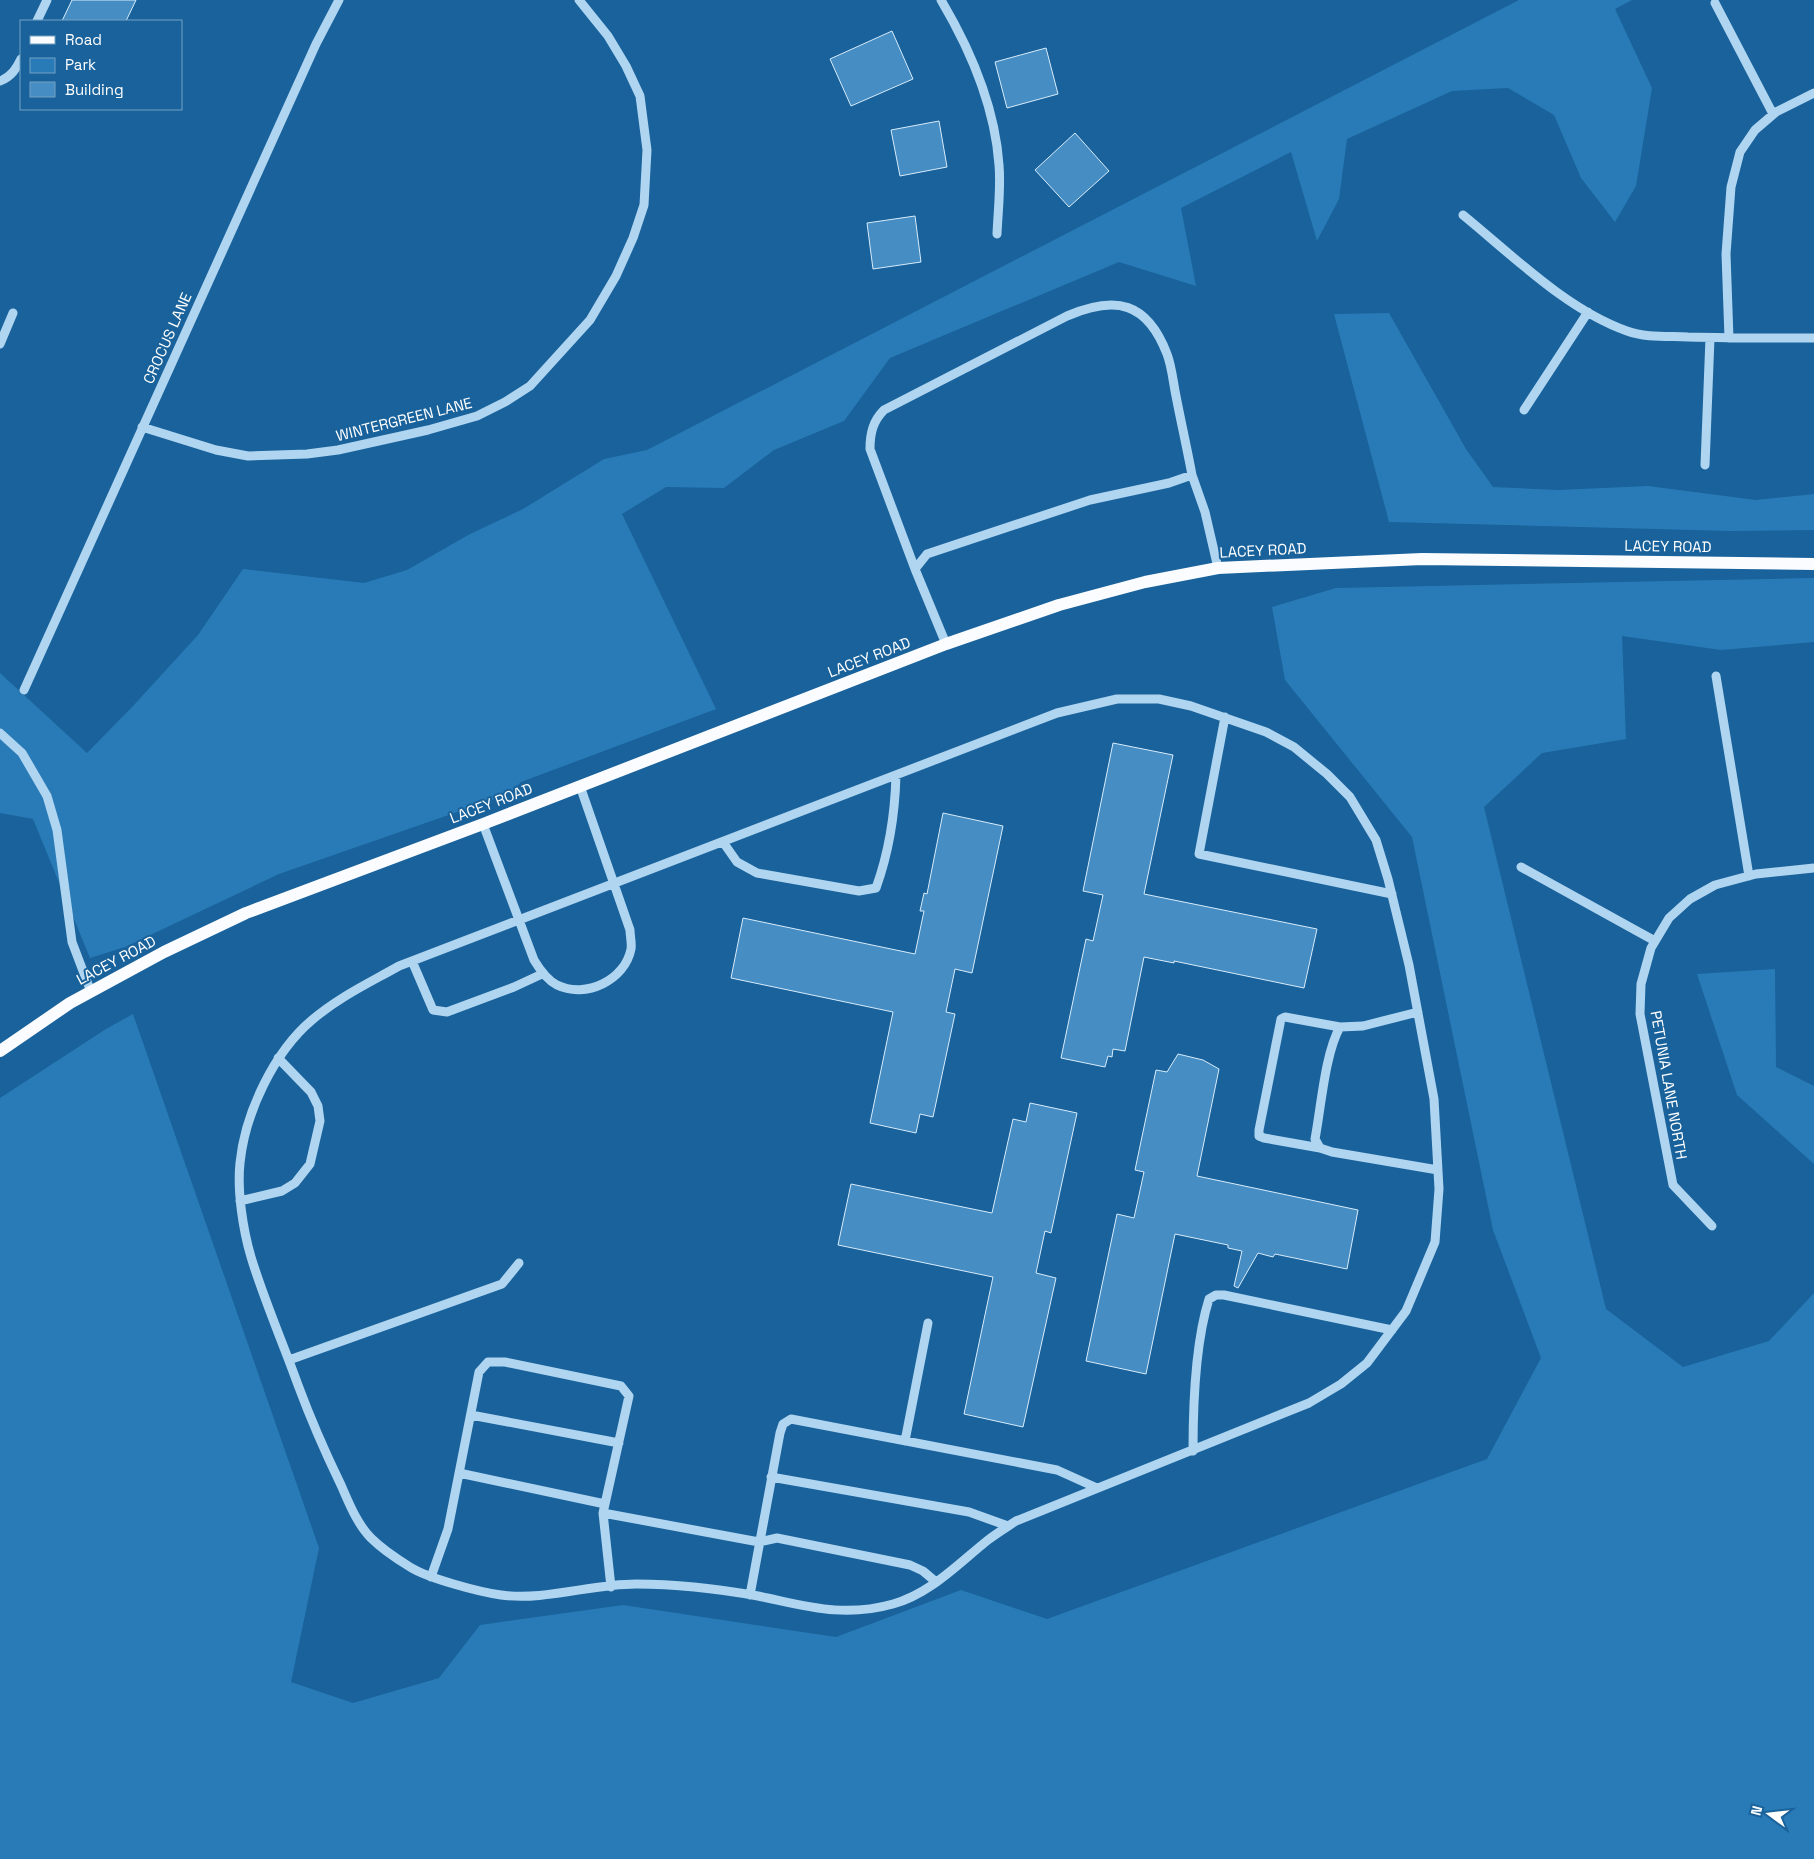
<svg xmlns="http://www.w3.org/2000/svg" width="1814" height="1859" font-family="'Space Grotesk',sans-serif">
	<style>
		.green { fill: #297bb7 }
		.building { fill: #468dc3; stroke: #d7ecfc }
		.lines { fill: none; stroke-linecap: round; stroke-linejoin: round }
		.minor { stroke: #afd5f1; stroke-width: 9 }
		.major { stroke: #fafcff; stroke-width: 12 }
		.labels { text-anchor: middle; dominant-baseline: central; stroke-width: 4; stroke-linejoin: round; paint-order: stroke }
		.street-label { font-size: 15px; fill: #fff; stroke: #19629b }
	</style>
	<rect width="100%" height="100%" fill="#19629b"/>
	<!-- green -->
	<path class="green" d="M1519,0H1632L1615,9L1652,88L1636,186L1615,222L1581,178L1554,115L1508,88L1452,91L1347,139L1339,199L1317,241L1291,152L1181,208L1196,286L1119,262L890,358L844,421L774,450L724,488L666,487L622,514L716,709L521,782L509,794L279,874L125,947L90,958L33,819L0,813V673L87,753L133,706L198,635L243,569L364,583L407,570L470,534L523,509L604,459L647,450Z
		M1389,313L1466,449L1493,487L1558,490L1648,486L1756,500L1814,494V530L1730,531L1389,522L1334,314Z
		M1814,578V642L1721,650L1622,636L1626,739L1542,753L1484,807L1606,1309L1683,1367L1769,1341L1814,1293V1859H0V1098L106,1029L133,1014L319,1548L291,1682L353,1703L439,1678L480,1625L623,1605L836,1637L961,1590L1047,1619L1487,1459L1541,1358L1493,1230L1412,837L1285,680L1272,607L1336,588Z
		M1775,969L1776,1067L1814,1086V1164L1737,1095L1697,974Z"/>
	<!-- building -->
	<path class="building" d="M72,0H136L126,21H62Z
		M892,31L913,79L851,106L830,59Z
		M1046,48L1058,94L1007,108L995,62Z
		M939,121L947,167L900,176L891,130Z
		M1075,133L1109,171L1069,207L1035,170Z
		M915,216L921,262L873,269L867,223Z
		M1113,743L1173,755L1144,894L1317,929L1304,988L1174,961V963L1144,957L1125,1051L1113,1049L1112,1057L1108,1056L1105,1067L1061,1058L1086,939L1093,941L1103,895L1083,891Z
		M943,813L1003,826L972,973L955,969L946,1012L955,1014L933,1117L920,1114L916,1133L870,1123L893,1012L731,978L743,918L915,954L924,911H920L924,893L927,894Z
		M1178,1054L1203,1060L1219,1069L1197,1176L1358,1210L1347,1269L1275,1254L1273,1257L1258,1253L1238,1288L1234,1286L1242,1251L1228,1248V1245L1175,1234L1146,1374L1086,1361L1117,1214L1134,1218L1144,1172L1135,1170L1156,1070L1167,1072Z
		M1030,1103L1077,1113L1051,1233L1045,1231L1036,1273L1056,1278L1023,1427L964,1414L993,1277L838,1245L851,1184L992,1213L1013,1119L1026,1122Z"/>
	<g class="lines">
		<!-- minor -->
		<path class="minor" d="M941,0C970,49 995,107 999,165C1001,187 998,211 997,234
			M1715,3L1773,114
			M37,21L47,0
			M0,81C11,77 16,69 21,59
			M1463,215C1512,255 1567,310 1627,331C1646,338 1668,336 1688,337C1730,338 1772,338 1814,338
			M1729,338L1726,254L1731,187L1740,152L1755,130L1776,112L1814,93
			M0,344L13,313
			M1524,410L1588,312
			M142,427L216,450L248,456L307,454L338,450L428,430L477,416L505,402L530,386L590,320L616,276L633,238L644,205L647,150L640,96L626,66L608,36L579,0
			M1705,465L1710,338
			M915,569L870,449C870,433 873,421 884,410L1067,316C1116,295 1147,302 1167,354C1172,367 1173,382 1176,396C1181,422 1187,448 1192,475
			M946,644L915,569L927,554L1090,500L1169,483L1192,475L1205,512L1218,568
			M1716,676L1749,876
			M24,690L316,44L339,0
			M1117,699H1159L1191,706L1266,732L1294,747L1327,774L1350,797L1376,840L1388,879L1409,965L1434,1099L1439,1189L1435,1242L1406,1311L1367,1363L1341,1384L1309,1403L1016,1521C1007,1527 997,1533 988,1540C959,1563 930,1594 893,1604C843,1618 807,1606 758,1596C719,1589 676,1584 636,1584C591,1584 545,1601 501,1595C479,1592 427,1578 410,1567C397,1559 382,1549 371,1538C357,1524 349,1503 341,1485C325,1452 311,1420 298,1385C283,1343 264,1300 251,1257C243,1230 237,1191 240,1163C245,1113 274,1052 312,1020C339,997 369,983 399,966L1057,713Z
			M1225,717L1199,854L1392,894
			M0,733L22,753L47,796L57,830L72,942L91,992
			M483,824L534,960C540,970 547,980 557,985C586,999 625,980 631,949C632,943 630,936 630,930L580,786
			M723,842L737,862L757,873L859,891L876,888C889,852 895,814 896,775
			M1521,867L1655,941
			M412,961L433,1010L447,1012L514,987L542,974
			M1418,1012L1363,1026L1340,1027C1325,1053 1321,1108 1315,1139L1320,1148L1332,1152L1438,1170
			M1320,1148L1264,1138L1259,1136V1130L1281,1019L1285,1017L1340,1027
			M240,1201L282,1191L295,1183L310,1164L320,1121L318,1106L311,1092L278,1058
			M1712,1226L1673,1185L1640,1014L1641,984L1651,948L1669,918L1690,899L1715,885L1756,874L1814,868
			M289,1360L502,1284L519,1263
			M471,1415L619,1443
			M905,1441L928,1323
			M1193,1451C1193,1403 1195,1343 1209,1299L1216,1295H1224L1392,1330
			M459,1473L605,1504
			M771,1477L969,1512L1008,1526
			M603,1513L759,1542L777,1538L910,1565L923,1571L936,1582
			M431,1577L448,1529L479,1372L488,1362H505L621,1386L629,1396L603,1513L611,1587
			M750,1595L780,1433L783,1424L791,1419L1057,1470L1097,1488"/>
		<!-- major -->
		<path class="major" d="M0,1051L70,1003L164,952L246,913L483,824L946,644L1059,605L1145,582L1218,568L1422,559L1814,564"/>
	</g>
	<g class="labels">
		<!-- street labels -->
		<g class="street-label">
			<text transform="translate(167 338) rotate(-66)">CROCUS LANE</text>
			<text transform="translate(404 419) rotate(-14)">WINTERGREEN LANE</text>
			<text transform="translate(1668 546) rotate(1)">LACEY ROAD</text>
			<text transform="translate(1263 550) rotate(-3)">LACEY ROAD</text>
			<text transform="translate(869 657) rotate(-21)">LACEY ROAD</text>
			<text transform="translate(491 803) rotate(-21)">LACEY ROAD</text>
			<text transform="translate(116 960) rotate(-28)">LACEY ROAD</text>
			<text transform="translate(1669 1085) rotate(80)">PETUNIA LANE NORTH</text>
		</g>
	</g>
	<!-- legend -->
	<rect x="20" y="20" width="162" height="90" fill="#19629b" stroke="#75a1c3"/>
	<rect x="30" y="36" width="25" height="8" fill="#fafcff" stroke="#75a1c3"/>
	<text x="65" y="45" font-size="15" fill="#ffffff">Road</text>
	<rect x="30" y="58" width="25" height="15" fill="#297bb7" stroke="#75a1c3"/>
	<text x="65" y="70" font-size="15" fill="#ffffff">Park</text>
	<rect x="30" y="82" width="25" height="15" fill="#468dc3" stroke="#75a1c3"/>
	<text x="65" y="95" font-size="15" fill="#ffffff">Building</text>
	<!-- north arrow -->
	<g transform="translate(1769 1814) rotate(285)" stroke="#19629b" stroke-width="4" paint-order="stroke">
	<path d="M0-4L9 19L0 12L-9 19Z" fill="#ffffff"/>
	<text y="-8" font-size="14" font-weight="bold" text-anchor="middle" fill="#ffffff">N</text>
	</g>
</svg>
